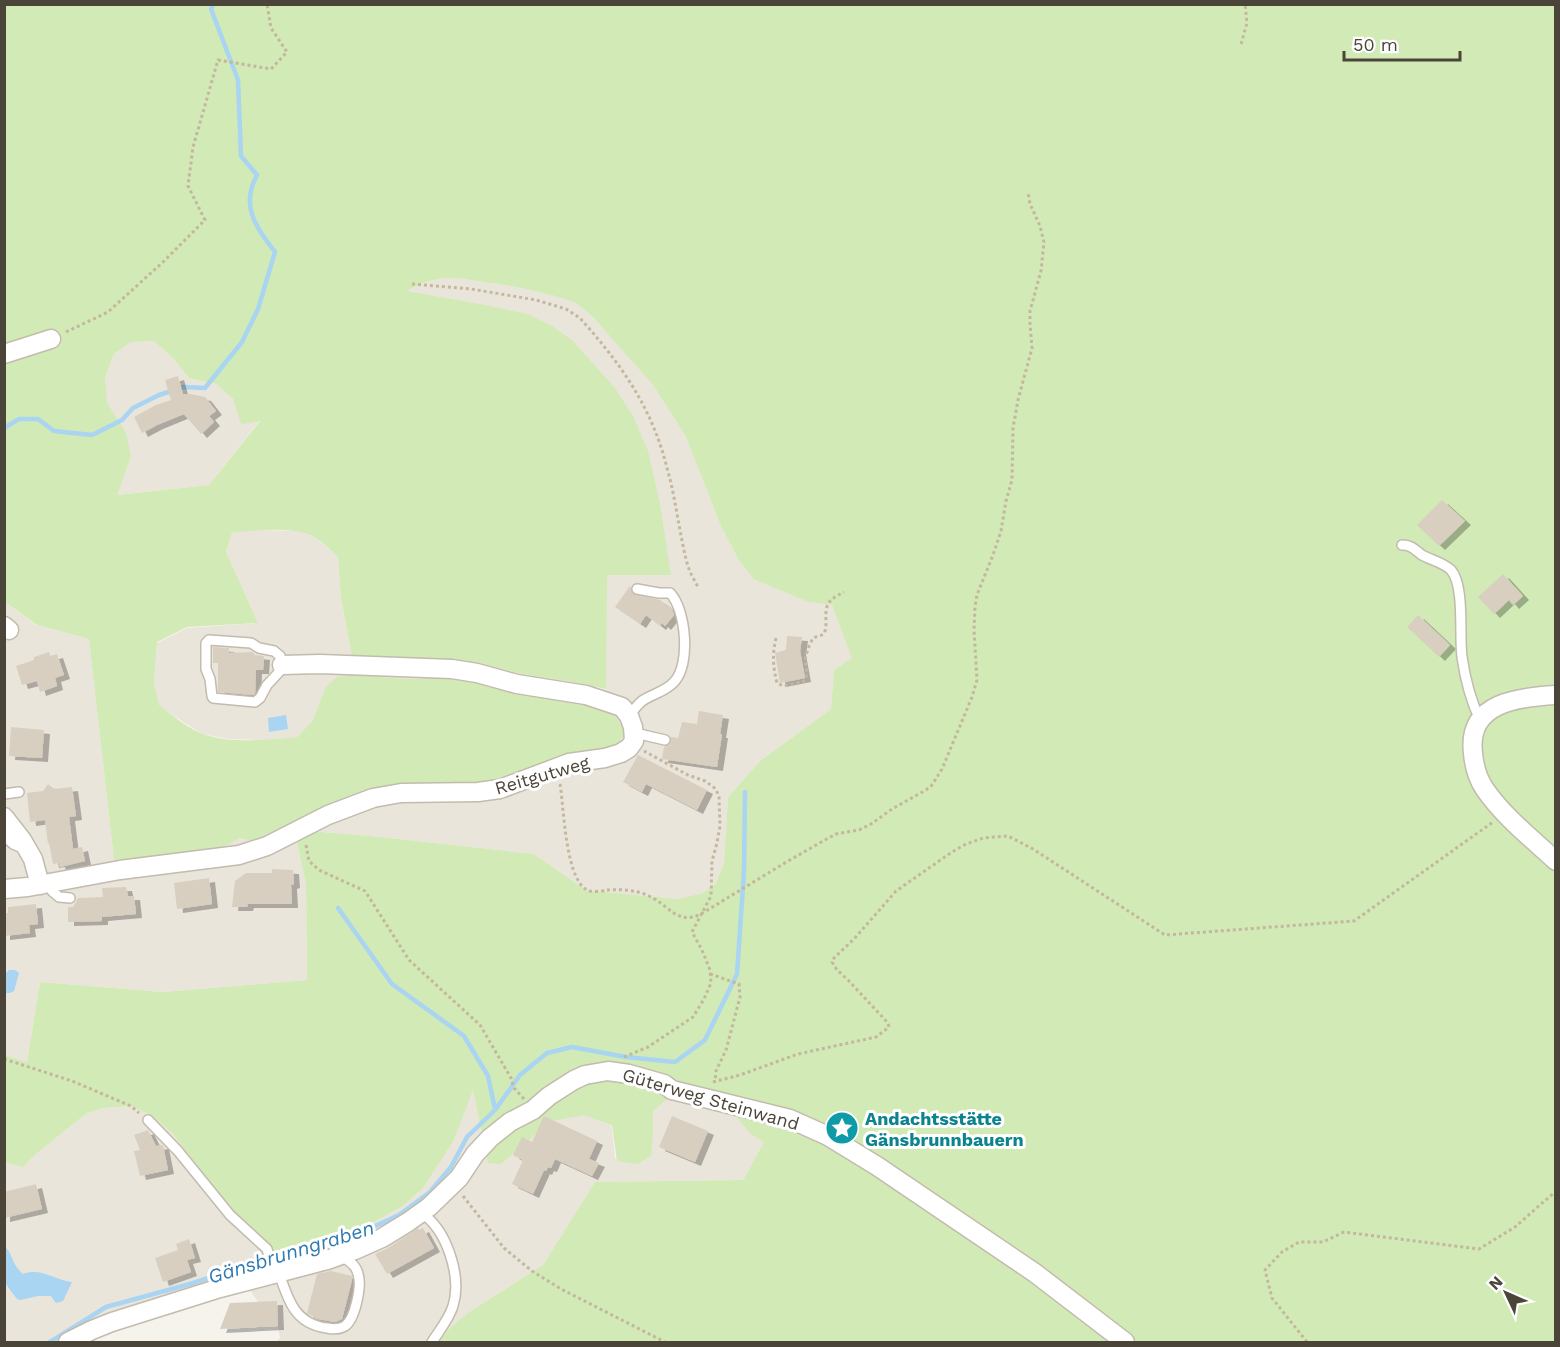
<svg xmlns="http://www.w3.org/2000/svg" width="1560" height="1347" font-family="'Work Sans',sans-serif">
	<style>
		.residential { fill: #eae5da }
		.green { fill: #d2eab5; fill-rule: evenodd }
		.water { fill: #a9d4f2 }
		.lines { fill: none; stroke-linecap: round; stroke-linejoin: round }
		.stream { stroke: #a9d4f2; stroke-width: 4.5 }
		.building { fill: #d8cfc1; filter: url(#shadow) }
		.service-casing { stroke: #c2bbae; stroke-width: 12 }
		.minor-casing { stroke: #c2bbae; stroke-width: 21 }
		.path { stroke: #c4b79f; stroke-width: 3; stroke-dasharray: 3 3; stroke-linecap: butt }
		.service { stroke: #fff; stroke-width: 9 }
		.minor { stroke: #fff; stroke-width: 18 }
		.labels { text-anchor: middle; dominant-baseline: central; stroke-width: 6; stroke-linejoin: round; paint-order: stroke }
		.street-label { font-size: 18px; fill: #4b4439; stroke: #fff }
		.culture-label { font-size: 18px; font-weight: bold; fill: #0d838f; stroke: #fff; text-anchor: start }
		.water-label { font-size: 20px; font-style: italic; fill: #2e7ab2; stroke: #fff }
	</style>
	<defs>
		<filter id="shadow"><feDropShadow dx="6" dy="4" stdDeviation="0" flood-color="#0004"/></filter>
	</defs>
	<rect width="100%" height="100%" fill="#f6f3ec"/>
	<!-- residential -->
	<path class="residential" d="M442,278H458L517,287L555,296L576,303L593,317L619,346L653,385L686,437L720,524L738,559L755,579L808,602L832,605L853,658L834,670L831,709L760,761L728,797L724,863L716,883L703,893L678,899L586,890L534,854L371,836L309,831L296,838L306,885L307,980L163,992L40,982L27,1062L5,1055V602L36,625L89,639L114,860L218,850L240,838L252,841L283,826L345,800L520,694L325,688L313,720L297,737L268,740L229,739L202,734L159,706L154,685L157,643L187,628L258,623L226,552L232,533L252,530L301,531L315,537L338,557L341,598L352,656L369,659L405,658L421,661L480,663L522,674L567,681L606,690V575H670L403,293L423,283Z
		M154,341L173,358L189,378L216,384L233,399L241,423L260,420L209,485L116,495L126,432L106,403L105,378L114,354L131,342Z
		M677,1085L720,1096L764,1142L743,1180L595,1182L543,1265L469,1312L450,1328L438,1342H276L280,1338L274,1306L258,1302L241,1277L60,1342H5L4,1163L23,1167L36,1154L87,1113L104,1108L131,1106L151,1115L173,1134L226,1204L274,1252L288,1251L357,1231L403,1206L423,1188L453,1142L473,1089L487,1159L499,1160L549,1118L582,1112L611,1121L615,1158L636,1160L651,1107Z"/>
	<!-- green -->
	<path class="green" d="M5,5H1555V1342H438L450,1328L469,1312L543,1265L595,1182L743,1180L764,1142L752,1135L722,1100L679,1089L653,1111V1133L651,1156L638,1164L617,1161L612,1125L584,1115L551,1121L501,1164L488,1163L473,1090L453,1142L423,1188L403,1206L357,1231L288,1251L274,1252L226,1204L173,1134L151,1115L131,1106L104,1108L87,1113L36,1154L23,1167L5,1163V1055L27,1062L40,982L163,992L307,980L306,885L296,838L309,831L371,836L534,854L586,890L678,899L703,893L716,883L724,863L728,797L760,761L831,709L834,670L852,658L832,605L808,602L754,579L738,559L720,524L686,437L653,385L593,317L576,303L555,296L517,287L458,278H442L423,283L407,291L485,305L527,314L552,326L573,341L615,388L633,416L648,451L660,504L671,575H607L606,689L567,681L522,674L480,663L421,661L405,658L369,659L352,656L341,598L338,557C331,551 324,543 316,538C299,526 253,530 232,533L226,552L258,623L187,627L157,642L154,684L159,705C171,714 190,730 203,734C232,744 267,740 297,737L313,720L325,688L337,677L352,675L403,679H463L491,688L520,694L553,695L585,702L607,711L615,716L624,730L623,737L619,742L613,747L581,752L503,780L318,811L252,841L240,838L218,850L114,860L89,639L37,625L5,602ZM154,341L173,358L189,378L216,384L233,399L241,424L260,421L209,485L117,495L131,456L126,432L107,403L105,378L114,354L131,342Z"/>
	<!-- water -->
	<path class="water" d="M286,715L288,729L269,732L268,718Z
		M9,970H15L19,973L14,991L10,993H5V974Z
		M5,1247C13,1253 11,1264 23,1274C40,1267 55,1280 72,1282L63,1301L56,1303L51,1296H38L20,1300L17,1299L10,1290L5,1282Z"/>
	<g class="lines">
		<!-- stream -->
		<path class="stream" d="M4,428L19,419H38L54,431L92,435L122,420L133,408L159,395L184,387L205,388L242,342L258,309L275,252C256,227 240,206 257,175L241,156L238,80L211,9L213,4
			M338,908L392,984L464,1036L488,1076L495,1109
			M50,1342L106,1307L190,1284L251,1264L360,1233L399,1215L430,1192L451,1167L467,1137L495,1110L520,1075L547,1053L572,1047L626,1057L675,1062L705,1040L737,974L744,871L745,792"/>
	</g>
	<!-- building -->
	<path class="building" d="M178,376L183,394H191L205,397L216,411L209,416L214,422L201,434L184,414L157,425L142,433L134,417L156,405L171,400L165,380Z
		M1442,500L1465,521L1439,546L1417,525Z
		M1503,574L1523,596L1513,605L1509,600L1494,614L1478,597Z
		M630,586L633,594L660,600L672,609L674,615L665,626L662,623L660,626L646,615L640,624L615,607Z
		M1418,615L1450,645L1439,657L1407,627Z
		M787,636L802,637L800,651L805,678L780,683L775,653L786,650Z
		M213,647L229,648V653L253,652L255,655L264,656L263,670H256L255,694L253,695L218,692V663H213Z
		M49,652L50,656L57,654L64,675L55,678L57,686L40,692L37,681L22,685L16,666L34,660V657Z
		M699,711L723,715L720,734H722L717,767L662,759L664,747L670,744L671,737L678,738L682,722L697,724Z
		M11,727L44,730L42,758L9,756Z
		M638,755L707,790L697,810L646,784L642,792L623,782Z
		M48,784L54,789L72,787L76,816L69,817L73,849L82,847L85,861L60,867L59,863L53,864L49,843L48,844L45,820L30,822L27,793L43,791Z
		M272,869L293,870L294,884L291,885L292,904H248L247,907H232L235,881L246,873H272Z
		M209,878L212,904L177,909L174,883Z
		M126,887L128,896H134L136,914L102,917V921L68,922V907H73L78,898L103,897L102,888Z
		M36,904L38,924L29,925L30,933L4,936V913H8V907Z
		M544,1116L597,1141L589,1159L599,1163L592,1176L555,1159L551,1168L548,1167L546,1171L544,1170L533,1194L512,1184L523,1160L513,1155L522,1137L532,1142Z
		M672,1116L708,1131L695,1162L659,1147Z
		M148,1130L156,1146L163,1145L168,1170L140,1176L134,1151L140,1150L134,1135Z
		M36,1184L42,1209L4,1218V1192Z
		M418,1228L419,1230L423,1228L434,1248L387,1274L375,1254L388,1248Z
		M189,1239L195,1258L187,1260L191,1272L163,1282L155,1258L178,1250L176,1244Z
		M331,1271L352,1276V1280L342,1319L335,1322L318,1319L307,1313L317,1274Z
		M277,1301L278,1326L220,1329L230,1303Z"/>
	<g class="lines">
		<!-- service casing -->
		<g class="service-casing">
			<path id="service" d="M1402,545C1412,545 1415,550 1422,555C1431,560 1444,563 1451,570C1465,586 1459,636 1462,657C1465,678 1471,701 1480,720
				M209,640L251,643L259,648L274,651L280,656L282,665L281,670L267,685L260,698L255,702L213,698L212,696L210,679L206,669V643Z
				M629,716C633,711 637,705 642,701C652,694 665,692 674,682C691,665 686,609 670,593H659L637,589
				M635,733L665,740
				M4,794L19,792
				M4,836L13,844L25,849
				M50,883L52,891L59,897L70,898
				M148,1120L178,1151L230,1215L267,1249L274,1275
				M421,1213C447,1229 462,1277 453,1306C449,1319 439,1331 432,1342
				M279,1273C288,1300 295,1324 327,1328C332,1329 340,1329 345,1326C355,1319 362,1286 358,1274C356,1265 347,1259 339,1256"/>
		</g>
		<!-- minor casing -->
		<g class="minor-casing">
			<path id="minor" d="M4,354L51,339
				M4,626L9,630
				M1556,695C1519,697 1467,702 1473,753C1474,765 1477,777 1484,788C1503,816 1531,838 1556,861
				M4,817L22,840L33,859L40,885
				M4,889L28,887L120,870L239,855L267,846L328,815L373,798L401,793L478,792L500,789L569,763L605,758L621,753L629,748L634,741L633,727L629,716L622,707L586,695L517,684L477,673L452,669L320,664L282,665
				M68,1342L92,1330L112,1322L220,1288L327,1260L355,1250L382,1238L408,1222L429,1207L459,1178L475,1154L490,1138L510,1122L533,1110L549,1096L574,1080L585,1075L608,1071L629,1074L664,1084L672,1090L790,1119L828,1136L877,1166L1035,1273L1125,1342"/>
		</g>
		<!-- path -->
		<path class="path" d="M1241,44L1247,23L1245,4
			M412,284L471,289L536,300L566,309L580,318L586,325C624,368 653,411 667,468C676,499 679,532 687,563L690,572L698,587
			M66,332L108,312L163,262L205,220L188,186L193,147L218,60L271,69L287,52L271,28L267,4
			M776,638C772,655 773,667 777,683L783,686L803,682C810,675 804,665 806,655C808,650 810,641 814,638C818,635 823,637 825,631C826,629 826,623 826,621C825,604 828,600 844,592
			M560,784C564,806 565,885 590,891C596,892 603,891 608,890C622,889 636,890 649,896C669,905 677,926 701,914L783,864L823,841L836,834L859,830L871,824L892,809L926,790L932,785L942,769L972,697L977,680L974,630L975,606L977,595L993,555L1001,531L1006,501L1012,480L1013,428L1018,400L1032,348L1030,324V311L1041,271L1044,242L1040,226L1030,204L1028,192
			M306,845L309,861L319,870L365,891L409,960L480,1025L511,1078L514,1088L524,1099
			M710,974L739,984L740,997L726,1050L716,1071L715,1081
			M624,1057L648,1047L693,1017L704,999L711,983L710,970L702,950L692,932L711,896L712,861L717,843L720,826L719,797L716,789L705,781L688,775L644,751
			M4,1059L72,1081L131,1106L139,1113
			M713,1082L740,1075L798,1054L876,1037L889,1027L888,1023L848,980L837,970L832,962L834,958L854,939L896,891L952,852L966,844L983,838L1008,836L1033,849L1165,935L1354,921L1493,822
			M463,1196L504,1248L532,1271L561,1289L665,1342
			M1307,1342L1272,1298L1265,1270L1282,1252L1299,1242H1323L1344,1232L1479,1249L1515,1227L1556,1191"/>
		<!-- service -->
		<use href="#service" class="service"/>
		<!-- minor -->
		<use href="#minor" class="minor"/>
	</g>
	<!-- icons -->
	<defs>
		<g id="sight-disc" transform="scale(1.725)"><circle r="9.5" fill="#0f9aa8" stroke="#fff"/><path d="M0-6L1.8-2.2L6-1.7L2.9 1.2L3.7 5.4L0 3.3L-3.7 5.4L-2.9 1.2L-6-1.7L-1.8-2.2Z" fill="#fff"/></g>
	</defs>
	<g fill-rule="evenodd">
		<use href="#sight-disc" x="842" y="1128"/>
	</g>
	<g class="labels">
		<!-- street labels -->
		<g class="street-label">
			<text transform="translate(542 775) rotate(-16)">Reitgutweg</text>
			<text transform="translate(711 1099) rotate(16)">Güterweg Steinwand</text>
		</g>
		<!-- culture labels -->
		<g class="culture-label">
			<text x="865" y="1118">Andachtsstätte<tspan x="865" dy="21">Gänsbrunnbauern</tspan></text>
		</g>
		<!-- water labels -->
		<g class="water-label">
			<text transform="translate(291 1252) rotate(-17)">Gänsbrunngraben</text>
		</g>
	</g>
	<!-- border -->
	<rect width="1560" height="1347" fill="none" stroke="#4b4439" stroke-width="12"/>
	<!-- north arrow -->
	<g transform="translate(1506 1293) rotate(314)" stroke="#ffffff" stroke-width="4.5" paint-order="stroke">
	<path d="M0-4.5L10 22L0 15L-10 22Z" fill="#4b4439"/>
	<text y="-9" font-size="16" font-weight="bold" text-anchor="middle" fill="#4b4439">N</text>
	</g>
	<!-- scale -->
	<path d="M1344 51v9h116v-9" fill="none" stroke="#4b4439" stroke-width="3"/>
	<text x="1353" y="51" font-size="18" fill="#4b4439" stroke="#ffffff" stroke-width="4.5" paint-order="stroke">50 m</text>
</svg>
